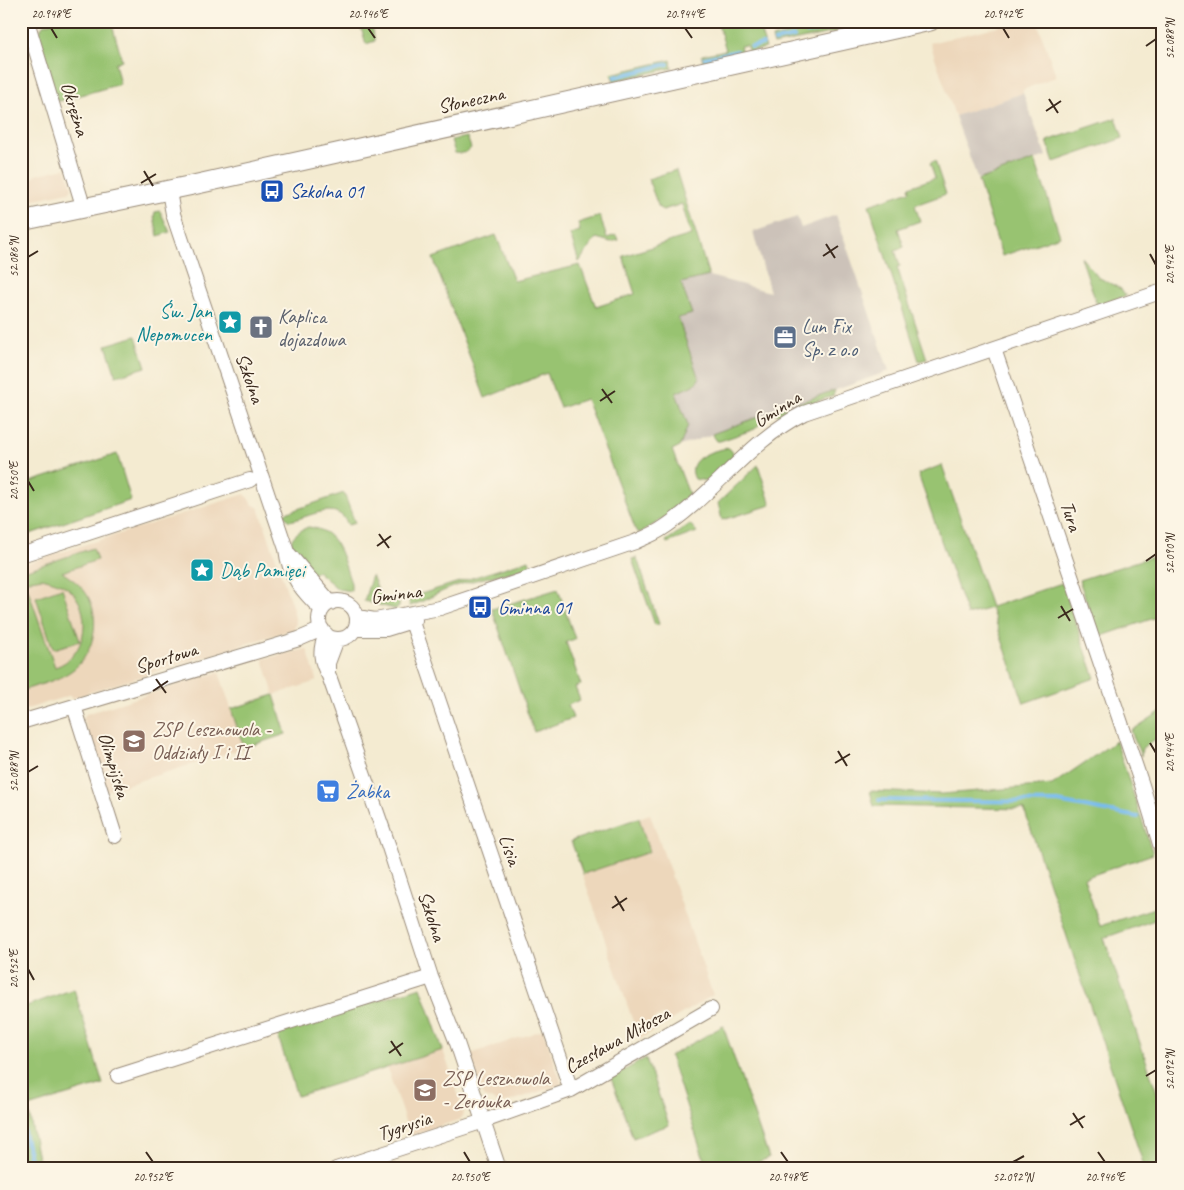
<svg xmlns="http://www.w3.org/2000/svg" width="1184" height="1190" font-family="Caveat,sans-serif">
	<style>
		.built { fill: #edd7bb }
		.industrial { fill: #ccc2b9 }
		.green { fill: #98c371; stroke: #6a7648; fill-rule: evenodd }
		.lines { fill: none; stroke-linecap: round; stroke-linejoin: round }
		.stream { stroke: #78bcee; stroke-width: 4 }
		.street-casing { stroke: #988a78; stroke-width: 16 }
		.secondary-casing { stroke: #988a78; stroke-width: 21 }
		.street { stroke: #fff; stroke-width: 14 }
		.secondary { stroke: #fff; stroke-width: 19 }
		.ticks { fill: none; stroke: #3b2a1e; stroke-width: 2 }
		.labels { text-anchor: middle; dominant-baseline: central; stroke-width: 4; stroke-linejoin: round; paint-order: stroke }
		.street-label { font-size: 20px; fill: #3b2a1e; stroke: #fcf5e5 }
		.transit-label { font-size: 20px; fill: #164399; stroke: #fcf5e5; text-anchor: start }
		.culture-label { font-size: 20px; fill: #0d838f; stroke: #fcf5e5; text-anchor: end }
		.worship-label { font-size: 20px; fill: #5b616d; stroke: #fcf5e5; text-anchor: start }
		.service-label { font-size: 20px; fill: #4e5e75; stroke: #fcf5e5; text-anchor: start }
		.education-label { font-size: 20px; fill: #785e54; stroke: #fcf5e5; text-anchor: start }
		.shop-label { font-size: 20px; fill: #366cbe; stroke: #fcf5e5; text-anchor: start }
		.neatline { fill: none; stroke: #3b2a1e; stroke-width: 2 }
		.ticks-label { font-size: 12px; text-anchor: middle; fill: #3b2a1e }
	</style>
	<rect width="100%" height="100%" fill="#fcf5e5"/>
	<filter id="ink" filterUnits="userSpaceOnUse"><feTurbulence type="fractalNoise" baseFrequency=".02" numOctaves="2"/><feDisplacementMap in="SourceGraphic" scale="10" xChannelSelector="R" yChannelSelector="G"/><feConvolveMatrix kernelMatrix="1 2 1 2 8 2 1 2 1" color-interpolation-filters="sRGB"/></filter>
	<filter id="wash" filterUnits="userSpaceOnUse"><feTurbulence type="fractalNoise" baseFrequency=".0096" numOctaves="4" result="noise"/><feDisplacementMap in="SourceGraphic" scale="20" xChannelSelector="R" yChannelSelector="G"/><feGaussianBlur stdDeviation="1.12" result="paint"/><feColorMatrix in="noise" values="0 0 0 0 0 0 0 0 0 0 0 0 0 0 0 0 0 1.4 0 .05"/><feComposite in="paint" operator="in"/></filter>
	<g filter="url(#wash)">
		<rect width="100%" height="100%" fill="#f4ebd1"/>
		<!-- built -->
		<path class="built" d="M998,21H1037L1056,76L1023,90V93L955,116L930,43L1000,26Z
			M66,168L72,188L69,192L21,202V184L29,182L28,180L35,177V175Z
			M245,494L252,504L259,508L293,609L296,623L294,629L72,698L71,695L21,711V565Z
			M307,649L317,681L274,695L263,659Z
			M219,672L244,748L106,791L83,718L86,714Z
			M650,814L713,995L666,1023L663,1015L653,1019L656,1029L639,1039L571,841Z
			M543,1030L562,1084L502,1104L483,1096L470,1054Z
			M443,1050L464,1112L461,1119L410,1136L387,1068Z"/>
		<!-- industrial -->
		<path class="industrial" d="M1023,93L1046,156L978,180L955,116Z
			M836,215L889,371L680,446L688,425L676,393L695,384L699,379L678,318L692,314L681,282L709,276L770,292L753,232L797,217L801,228Z"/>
		<!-- green -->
		<path class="green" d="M54,21H111L122,60L115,63L120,84L60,101L55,100L37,36L43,25Z
			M359,21H393L372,27L375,41L366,44Z
			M717,21H757L766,48L749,52L746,45L740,46L742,53L703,62L702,55L726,50Z
			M794,21H808L811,28L842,21H885L774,45L772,38L797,31Z
			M671,60L672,68L614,81L611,74Z
			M1116,118L1123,138L1054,162L1047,141Z
			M467,137L471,148C467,153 461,154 455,153L451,140Z
			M1035,160L1060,236L1002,256L978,180Z
			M935,161L946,194L915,205L920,221L898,229L904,247L895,250L900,266L897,267L927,359L919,361L869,205L910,191L909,187L935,178L930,163Z
			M676,170L709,276L681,283L692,314L678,318L699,379L695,384L676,393L688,425L680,446L672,450L689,494L663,519L640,533L636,531L586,399L560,408L547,373L485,398L433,258L496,235L514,281L580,265L596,307L635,294L623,256L691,235L682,204L663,210L659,208L648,179Z
			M160,211L170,232L158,236L154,216L155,212Z
			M600,216L607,238L616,235L618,240L611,242L596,238L579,262L570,234L580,231L578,223Z
			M1081,257L1098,277L1121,289L1126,296L1097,305Z
			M136,336L146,367L116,376L106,345Z
			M835,390L833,396L801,406L782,417L773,412Z
			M761,416L762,421L755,429L720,441H717L712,434Z
			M729,448L735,455L707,481L695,479C684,459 712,450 729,448Z
			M117,454L131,500L21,537V485Z
			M758,465L771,505L722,520L718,503Z
			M942,465L991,607L1062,583L1095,678L1024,703L991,608L967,615L918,474Z
			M344,493L355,523L348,525C337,498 309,518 289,521L283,514Z
			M690,524L697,532L667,543L666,541Z
			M308,527C339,529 342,559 351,583V591L338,589L317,571L312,574C297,555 276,541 308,527Z
			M93,548L97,560L62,572C69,577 77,582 83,589C103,613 96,654 71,671C57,681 38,685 21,691V572ZM42,578C53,581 65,584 73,593C93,616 85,658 55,667L25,581Z
			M1151,557L1163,590V615L1099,637L1079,580Z
			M637,558L659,624L655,625L632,559Z
			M529,560L531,567C505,574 478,578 453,587C438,592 426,601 410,606L408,598Z
			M372,575L383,603L399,600V607L395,609L364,601Z
			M62,588L80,641L53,649L36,597Z
			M558,589L575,639L566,642L581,685L575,687L580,700L568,705L573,718L534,732L492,609Z
			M274,695L286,734L244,748L231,709Z
			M1163,710V734L1142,748L1141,756L1131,731Z
			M1116,741L1153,854L1084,878L1100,926L1163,905V917L1104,938L1163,1110V1169H1145L1024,809L874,806L870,791L942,794L1052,785Z
			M639,818L649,852L583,874L571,841Z
			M421,987L443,1050L297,1096L278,1036L300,1025Z
			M74,989L103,1084L28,1107L40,1169H21V1008Z
			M723,1026L769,1158L739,1169H707L670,1056Z
			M646,1058L669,1125L633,1138L611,1078Z"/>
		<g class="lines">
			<!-- stream -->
			<path class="stream" d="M803,21L807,33L857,21
				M775,41L794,37
				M751,47L763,44
				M705,58L737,51
				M615,77L668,64
				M879,800L1058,802L1138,817
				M1161,821H1163
				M21,1118L32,1169"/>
		</g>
	</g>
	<g filter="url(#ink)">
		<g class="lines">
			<!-- street casing -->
			<g class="street-casing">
				<path id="street" d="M27,21L84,209
					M169,191L173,214L286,549C289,576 303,592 322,610
					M994,349L1142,785L1163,854
					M289,554L331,603
					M21,555L250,480
					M319 620a19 19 0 1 1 38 0a19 19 0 1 1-38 0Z
					M357,617L375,620L440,608L635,542C643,538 652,535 660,530C712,497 748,441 804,413L1163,291
					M412,622L571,1090
					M355,629H386L415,620
					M326,634C319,650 320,661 329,676L389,847L431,977L457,1043L499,1169
					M328,673V663L337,639
					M74,706L115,836
					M21,722L299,639L322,629
					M118,1076L431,977
					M336,1169L484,1121L571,1090L711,1009"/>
			</g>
			<!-- secondary casing -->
			<g class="secondary-casing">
				<path id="secondary" d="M21,221L193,185L930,21"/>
			</g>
			<!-- street -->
			<use href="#street" class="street"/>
			<!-- secondary -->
			<use href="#secondary" class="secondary"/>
		</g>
	</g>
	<!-- ticks -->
	<path class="ticks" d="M51,28L57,38M368,28L375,38M685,28L692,38M1003,28L1009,38M1146,46L1156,39M1049,99L1058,113M1046,111L1061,101M144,171L153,186M141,183L156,174M826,244L835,258M1150,254L1156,265M823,256L838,246M28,257L38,251M602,389L612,403M600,401L615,391M28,481L34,491M379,534L389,548M377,546L391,536M1146,561L1156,554M1061,606L1070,621M1058,618L1073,609M156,679L166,693M153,691L168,681M1150,743L1156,753M838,751L847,766M835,763L850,754M28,772L38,766M615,896L624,911M612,908L627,898M28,969L34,980M391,1041L401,1056M389,1053L403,1043M1146,1076L1156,1070M1073,1113L1083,1128M1070,1125L1085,1116M146,1152L153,1162M464,1152L470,1162M781,1152L788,1162M1098,1152L1105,1162M1013,1162L1024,1156"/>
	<!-- icons -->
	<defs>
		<g id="bus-square" transform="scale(1.25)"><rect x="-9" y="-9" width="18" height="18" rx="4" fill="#1a4fb4" stroke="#fcf5e5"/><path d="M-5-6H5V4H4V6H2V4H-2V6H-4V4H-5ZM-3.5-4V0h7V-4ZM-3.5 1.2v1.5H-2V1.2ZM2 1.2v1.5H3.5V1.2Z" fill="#fff"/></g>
		<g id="sight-square" transform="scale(1.25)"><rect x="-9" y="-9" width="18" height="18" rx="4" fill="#0f9aa8" stroke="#fcf5e5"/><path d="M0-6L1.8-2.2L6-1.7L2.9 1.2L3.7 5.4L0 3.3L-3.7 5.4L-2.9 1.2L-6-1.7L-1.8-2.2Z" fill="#fff"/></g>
		<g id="church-square" transform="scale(1.25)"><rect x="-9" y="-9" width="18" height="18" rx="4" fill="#6b7280" stroke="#fcf5e5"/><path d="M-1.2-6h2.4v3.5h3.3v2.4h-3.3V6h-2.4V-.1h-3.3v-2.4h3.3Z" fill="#fff"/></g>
		<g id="office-square" transform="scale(1.25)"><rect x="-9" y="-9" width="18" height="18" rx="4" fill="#5c6f8a" stroke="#fcf5e5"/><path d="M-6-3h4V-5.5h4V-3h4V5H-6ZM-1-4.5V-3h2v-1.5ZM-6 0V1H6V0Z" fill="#fff"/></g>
		<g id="school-square" transform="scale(1.25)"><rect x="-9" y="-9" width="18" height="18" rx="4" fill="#8d6e63" stroke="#fcf5e5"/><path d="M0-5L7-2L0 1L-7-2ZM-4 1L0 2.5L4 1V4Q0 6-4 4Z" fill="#fff"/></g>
		<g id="supermarket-square" transform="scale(1.25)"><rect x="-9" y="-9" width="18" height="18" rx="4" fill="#3f7fe0" stroke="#fcf5e5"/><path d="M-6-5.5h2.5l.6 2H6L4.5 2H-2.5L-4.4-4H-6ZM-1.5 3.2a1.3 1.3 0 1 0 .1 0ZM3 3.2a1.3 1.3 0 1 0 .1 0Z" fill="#fff"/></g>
	</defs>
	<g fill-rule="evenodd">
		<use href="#bus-square" x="272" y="191"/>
		<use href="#sight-square" x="230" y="322"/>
		<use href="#church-square" x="261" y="327"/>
		<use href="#office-square" x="785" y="337"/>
		<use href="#sight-square" x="202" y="570"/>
		<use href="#bus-square" x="480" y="607"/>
		<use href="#school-square" x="134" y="741"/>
		<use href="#supermarket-square" x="328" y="791"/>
		<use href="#school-square" x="425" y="1090"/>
	</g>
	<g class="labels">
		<!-- street labels -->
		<g class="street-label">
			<text transform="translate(471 100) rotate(-12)">Słoneczna</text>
			<text transform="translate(75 109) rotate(73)">Okrężna</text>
			<text transform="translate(250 378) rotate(71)">Szkolna</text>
			<text transform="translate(777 409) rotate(-32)">Gminna</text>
			<text transform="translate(1071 516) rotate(72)">Tura</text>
			<text transform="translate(396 594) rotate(-7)">Gminna</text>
			<text transform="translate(166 658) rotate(-17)">Sportowa</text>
			<text transform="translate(114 765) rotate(73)">Olimpijska</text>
			<text transform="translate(510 850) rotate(71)">Lisia</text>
			<text transform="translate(432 916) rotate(72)">Szkolna</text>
			<text transform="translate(617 1040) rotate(-29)">Czesława Miłosza</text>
			<text transform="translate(404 1126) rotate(-18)">Tygrysia</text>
		</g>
		<!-- transit labels -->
		<g class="transit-label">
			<text x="290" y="191">Szkolna 01</text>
			<text x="498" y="607">Gminna 01</text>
		</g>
		<!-- culture labels -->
		<g class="culture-label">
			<text x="212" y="311">Św. Jan<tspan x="212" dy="23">Nepomucen</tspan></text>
			<text x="220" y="570" text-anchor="start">Dąb Pamięci</text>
		</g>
		<!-- worship labels -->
		<g class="worship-label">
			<text x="278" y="316">Kaplica<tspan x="278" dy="23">dojazdowa</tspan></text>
		</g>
		<!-- service labels -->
		<g class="service-label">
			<text x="802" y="326">Lun Fix<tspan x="802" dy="23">Sp. z o.o</tspan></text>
		</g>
		<!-- education labels -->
		<g class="education-label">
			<text x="152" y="729">ZSP Lesznowola -<tspan x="152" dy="23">Oddziały I i II</tspan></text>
			<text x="442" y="1078">ZSP Lesznowola<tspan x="442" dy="23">- Zerówka</tspan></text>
		</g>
		<!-- shop labels -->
		<g class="shop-label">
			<text x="346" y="791">Żabka</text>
		</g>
	</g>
	<!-- margin -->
	<rect width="1184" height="1190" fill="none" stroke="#fcf5e5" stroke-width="55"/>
	<rect x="28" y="28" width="1128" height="1134" class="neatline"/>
	<g class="ticks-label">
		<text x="51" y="18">20.948°E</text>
		<text x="368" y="18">20.946°E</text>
		<text x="685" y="18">20.944°E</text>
		<text x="1003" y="18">20.942°E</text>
		<text transform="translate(1170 39) rotate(-90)" y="4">52.088°N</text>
		<text transform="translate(14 257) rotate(-90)" y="4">52.086°N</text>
		<text transform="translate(1170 265) rotate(-90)" y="4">20.942°E</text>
		<text transform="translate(14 481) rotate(-90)" y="4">20.950°E</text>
		<text transform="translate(1170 554) rotate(-90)" y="4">52.090°N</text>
		<text transform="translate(1170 753) rotate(-90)" y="4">20.944°E</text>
		<text transform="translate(14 772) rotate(-90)" y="4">52.088°N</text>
		<text transform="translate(14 969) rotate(-90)" y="4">20.952°E</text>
		<text transform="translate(1170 1070) rotate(-90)" y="4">52.092°N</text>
		<text x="153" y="1181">20.952°E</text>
		<text x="470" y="1181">20.950°E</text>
		<text x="788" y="1181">20.948°E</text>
		<text x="1013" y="1181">52.092°N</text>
		<text x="1105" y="1181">20.946°E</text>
	</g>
</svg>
